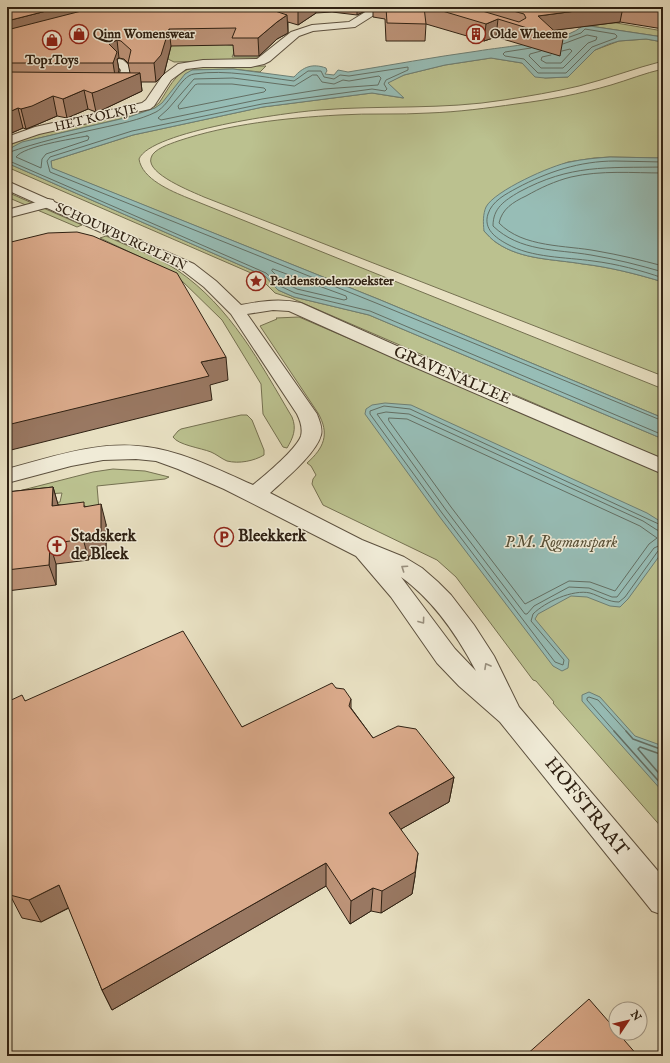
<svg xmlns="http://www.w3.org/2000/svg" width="670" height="1063" font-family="'IM FELL English',serif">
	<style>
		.green { fill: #bbc18f; stroke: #757151 }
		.water { fill: #97bdb6; stroke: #6d7f75 }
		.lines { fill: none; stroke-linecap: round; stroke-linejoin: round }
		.shore-far1 { stroke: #636f64; stroke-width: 1 }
		.shore { stroke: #636f64; stroke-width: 1.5 }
		.pedestrian-casing { stroke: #5d513f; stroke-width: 2 }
		.minor-casing { stroke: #5d513f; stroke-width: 2 }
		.pedestrian { fill: #f0ebd7; fill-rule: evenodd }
		.minor { fill: #f0ebd7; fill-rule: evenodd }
		.wall { fill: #bc9378; stroke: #2f2113; fill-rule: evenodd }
		.shaded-wall { fill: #997862; stroke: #2f2113 }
		.building { fill: #dbab8c; stroke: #2f2113 }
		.oneway { stroke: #99907f }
		.labels { text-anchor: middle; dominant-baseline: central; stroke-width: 3; stroke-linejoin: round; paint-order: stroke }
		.far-poi-label { font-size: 13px; font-weight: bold; fill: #2f2113; stroke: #f0ebd7; text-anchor: start }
		.far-street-label { font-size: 13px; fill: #2f2113; stroke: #f0ebd7 }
		.street-label { font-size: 16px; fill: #2f2113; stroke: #f0ebd7 }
		.poi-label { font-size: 16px; font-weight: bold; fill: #2f2113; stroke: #f0ebd7; text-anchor: start }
		.park-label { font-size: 16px; font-style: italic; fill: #595138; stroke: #f0ebd7 }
		.near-street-label { font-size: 19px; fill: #2f2113; stroke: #f0ebd7 }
	</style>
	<rect width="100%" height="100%" fill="#e8e0c2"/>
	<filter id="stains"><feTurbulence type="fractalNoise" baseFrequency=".005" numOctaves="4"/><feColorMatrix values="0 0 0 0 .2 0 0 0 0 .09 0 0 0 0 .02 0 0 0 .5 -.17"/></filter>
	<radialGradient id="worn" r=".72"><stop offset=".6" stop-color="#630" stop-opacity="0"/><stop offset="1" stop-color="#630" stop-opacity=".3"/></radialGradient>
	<!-- green -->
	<path class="green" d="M599,20L663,31V37L583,25Z
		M646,39L663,42V61C635,68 607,79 579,86C554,92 529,96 504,100C443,110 381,105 320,110C290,112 150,131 139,159C142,179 171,191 188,198L663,389V418L378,299L51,168V161L133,135L263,107L372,93L403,98L387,83L404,75L445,65L491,58L522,63L532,72L545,78L568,77L595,50L619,41Z
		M214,43L237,46L232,57H260L252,60L174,62L162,56L161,46Z
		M266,66L260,72L233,69L192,70L162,104L155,108L129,117L35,139L7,150V146L34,135L155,106L159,103C170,87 176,69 198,67Z
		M663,69V158L610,157L594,158L568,162L548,170L525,180L503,192L484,231C488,235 492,240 497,243C522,260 554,259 583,264C609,267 637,274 663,282V376L204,197C193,192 146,174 151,158C153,149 170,144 178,141C229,124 285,118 339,115C369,113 399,115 429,113C458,112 488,108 516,104C548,100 580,94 611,85C628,80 645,73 663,69Z
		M7,163L265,276L278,290L294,297L369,315L663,439V459L291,298L275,293L263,281L251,273L7,167Z
		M7,192L82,225L77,227L7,197Z
		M106,236C129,247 156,256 177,270C231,307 260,363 292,417C297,429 293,438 287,448L283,447L263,414L261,384L222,320L179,278L153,263L100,238Z
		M299,317L663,474V829L553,703L554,702L536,681L533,680L456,577L437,560L323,505L312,484L313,479L316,475L311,466L307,463C324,448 330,434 318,413L260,326L277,319L276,318Z
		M241,415H247L252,420L264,450V455C254,461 239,464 227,461C222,459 216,454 211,452C201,448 178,445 173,437L178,431L181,429Z
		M113,469L145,471L169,477L165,479L97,486L100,521L60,505L13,511L60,502L62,493L15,496L7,494L93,472Z"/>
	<!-- water -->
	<path class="water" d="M583,25L663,37V42L646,39L619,41L609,44L595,50L568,77L545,78L535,77L522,63L491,58L445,65L404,75L388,83L404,98L372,93L263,107L133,135L51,161L52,168L378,299L663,418V439L369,315L294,297L278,290L265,276L7,163V150L22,142L129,117L155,108L162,103L185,74L192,70L233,69L294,77C303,67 312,63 326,68L327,71L325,74L334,75L338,70L348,72C391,65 434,57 478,51C500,47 569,42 583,25Z
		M610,157L663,158V282C637,274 609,267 583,264C554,259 522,260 497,243C492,240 488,235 484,231C483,222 483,214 486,207C494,191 552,165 570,162C583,159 597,158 610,157Z
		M385,403L411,405L647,513L663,523V551L628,599L620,607L610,606L587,597L571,596L538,614L535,619L569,660L568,668L562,671L553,666L439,516L365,414L366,409L372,405Z
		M589,692L600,697L635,736L663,746V792L582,701V695Z"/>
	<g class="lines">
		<!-- shore-far1 -->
		<path class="shore-far1" d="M531,48L505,52L503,54L505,56L524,59L538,73H566L592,47L616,38L617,36L615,34L585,29L581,33L564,39
			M541,51L530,54L529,56L541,68H563L588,43L596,40L597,37L587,35L563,44
			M551,55L542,57L541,60L546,63H561L572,51L570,49L562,51
			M313,75H317L322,82L334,84L343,80L349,81L379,76L381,78L378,85L324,89L262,99L161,120L158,118L168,109L194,79L233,78L294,86Z
			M198,84H232L264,88L266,90L264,92L179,109L178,106L195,85Z
			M87,136L89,137L88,140L46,154L42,159L41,168L16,157C24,146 72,139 87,136Z
			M7,153C38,142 69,135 101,128C119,124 140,120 156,112C171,104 180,76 194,74C226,69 262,77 294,81L308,71H321L324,77L334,79L340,75L349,76L408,67V70L386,80L384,84L387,89L385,91L372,89L262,104L132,131L50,157L47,161L50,172L376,303L663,421
			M7,160L266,273L280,286L295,293L370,311L663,435
			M663,162C647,162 631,161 615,161C580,161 547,172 517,188C506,194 492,201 488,214C483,229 496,238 507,244C532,258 565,257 593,261C617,264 640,270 663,278
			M663,167C606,168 571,164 519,192C504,201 493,208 493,226C520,252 556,249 591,255C615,259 639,265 663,272
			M663,173C633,173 601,170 571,177C555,181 540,188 526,196C513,202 502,209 499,223C523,248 566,245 597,251C620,255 641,260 663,266
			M273,269L346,296L347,299L344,300L297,289L283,282L272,271Z
			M389,418L407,419L640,526L657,538L649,544L615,591L590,582L569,581L525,604L451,507L389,421Z
			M663,526L410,409L384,406L370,411V414L442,513L555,662L563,665L564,660L531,621L533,614C545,602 573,589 590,593C600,596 608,602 619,602L625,597L658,551L663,549
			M663,531L657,530L643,521L409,414L386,412L377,414L446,510L525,614H527L534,606L569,587L589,588L612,597H617L654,548L663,544
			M615,732L587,700V698L589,697L598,700L627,732"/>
		<!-- shore -->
		<path class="shore" d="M614,731L663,786
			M626,731L633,739L663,750
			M663,755L640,747L638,749L663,778"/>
		<!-- pedestrian casing -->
		<g class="pedestrian-casing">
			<path id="pedestrian" d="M48,199L53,200L55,203L53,206L7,218V210Z"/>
		</g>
		<!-- minor casing -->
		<g class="minor-casing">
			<path id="minor" d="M384,7H401L399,9L374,15L355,27L313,31L299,36L270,61L264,64L251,67H203L186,69L171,80L154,106L150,109L39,134L7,145V137L35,127L142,103L146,100L163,75L178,64L203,60L257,59L291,32L312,25L349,22L367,11Z
				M119,59L123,60L133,69L128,87L126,89H118L116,87L121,70L113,62Z
				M7,181L194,264L216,281L241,305C262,301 280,298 301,303L417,355L663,459V474L405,363L289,311L273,310L247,314L317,414C319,420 323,428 321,435C316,454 284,480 270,493L362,540L404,557L422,568L438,582L451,595L474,625L494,656L519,707L663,877V915L652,911L500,722L459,686L437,663L391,597L356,556L224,489L178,469L156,461L136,459L103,460L71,466L7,483V469C52,457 100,440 147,447C184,452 219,470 253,485C265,475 296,450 301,436C303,428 300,420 297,414L231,314L204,287L182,270L167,262L7,190ZM401,577C434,601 457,635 476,671L455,649Z"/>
		</g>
		<!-- pedestrian -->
		<use href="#pedestrian" class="pedestrian"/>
		<!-- minor -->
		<use href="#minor" class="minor"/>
	</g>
	<!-- wall -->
	<path class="wall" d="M7,7H663V29L620,22L554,30L563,39L560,56L496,37L484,41L426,24L425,41H386L385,19L373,17V8L367,10L357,15L332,12L316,13L298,25L288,22V33L277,39L259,56H234L233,45L171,46L164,74L156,82H141L142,91L102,110L96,112L88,109L67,118L57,116L36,125L26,129L23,128L7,135ZM119,58L124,59L128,63L130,73H119V70L117,59Z
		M53,487L58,505L85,506L106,524V554L89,556V560L56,564V585L7,591V492Z
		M336,688L351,699V708L373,738L454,777L449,802L401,829L415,876L412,894L381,913L371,911L350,924L326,886L112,1010L102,990L69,908L41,922L22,918L10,895L25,701L242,727Z"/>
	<!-- shaded-wall -->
	<path class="shaded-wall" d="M62,7H130L7,39V21Z
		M300,7H316V13L298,25V8Z
		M357,7H373V8L367,10L357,15Z
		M606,7H623L620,22L541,32L538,16Z
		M287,15L288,33L277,39L259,56L258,38L277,22Z
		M498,19L496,37L484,41L486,24Z
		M169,29L171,46L164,74L156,82L154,63Z
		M117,40L119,58L117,59L119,70L116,82L113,63L109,44Z
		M140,73L142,91L102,110L96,112L92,93Z
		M84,90L88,109L67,118L63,99Z
		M53,96L57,116L36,125L26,129L21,109Z
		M18,108L23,128L7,135V113Z
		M226,357L228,380L210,385L212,400L7,451V425L201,362Z
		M53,487L59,508L52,506Z
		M101,504L106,524V554L89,556V560L83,539V536Z
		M50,544L56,564V585L49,565Z
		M454,777L449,802L387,837L389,813Z
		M418,853L415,876L412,894L381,913L382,891Z
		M326,863V886L112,1010L102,990Z
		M59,885L70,907L41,922L29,900Z
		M373,888L371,911L350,924L351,901Z"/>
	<!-- building -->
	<path class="building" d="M7,7H62L7,21Z
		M97,7H263L287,15L277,22L258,38H232L236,28L169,29L161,55L154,63H128L131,50L121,41L117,40L109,44L117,52L113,63H7V30Z
		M386,7H424L426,24L387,23Z
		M429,7H469L519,22L526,18L524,14L499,7H606L538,16L563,39L498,19L486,24Z
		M637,7H663V11Z
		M7,72L140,73L98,91L92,93L84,90L63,99L53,96L32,106L21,109L18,108L7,113Z
		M77,232L93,236L177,273L226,357L201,362L209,376L7,425V243L48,233Z
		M53,487L52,506L84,502V507L101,504V533L83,536V539L50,544L49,565L7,570V492Z
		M183,631L242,727L332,683L336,688L344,689L351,699L349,706L373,738L398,726L416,729L454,777L389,813L418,853L415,872L382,891L373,888L351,901L326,863L102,990L59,885L29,900L10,895L7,887V702L22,695L25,701Z
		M589,999L616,1030V1033H618L638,1056H525Z"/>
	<!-- one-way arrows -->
	<defs><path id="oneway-chevron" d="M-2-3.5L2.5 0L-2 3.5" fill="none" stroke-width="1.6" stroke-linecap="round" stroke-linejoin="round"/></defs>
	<g class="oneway">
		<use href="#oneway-chevron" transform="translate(404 568) rotate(-146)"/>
		<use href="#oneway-chevron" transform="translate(422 621) rotate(54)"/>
		<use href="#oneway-chevron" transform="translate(487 666) rotate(-119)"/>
	</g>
	<!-- icons -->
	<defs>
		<g id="shop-ring" transform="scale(1)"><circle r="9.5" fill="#f0ebd7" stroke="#8f2418" stroke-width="1.5"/><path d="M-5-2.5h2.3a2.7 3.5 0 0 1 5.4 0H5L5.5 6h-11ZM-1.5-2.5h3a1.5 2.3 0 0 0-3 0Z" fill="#8f2418"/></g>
		<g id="building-ring" transform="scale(1)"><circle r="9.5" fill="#f0ebd7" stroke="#8f2418" stroke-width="1.5"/><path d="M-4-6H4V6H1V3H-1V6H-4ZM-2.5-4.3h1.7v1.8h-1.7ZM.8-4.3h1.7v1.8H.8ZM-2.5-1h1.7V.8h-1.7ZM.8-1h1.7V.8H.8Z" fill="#8f2418"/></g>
		<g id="sight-ring" transform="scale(1)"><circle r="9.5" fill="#f0ebd7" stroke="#8f2418" stroke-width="1.5"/><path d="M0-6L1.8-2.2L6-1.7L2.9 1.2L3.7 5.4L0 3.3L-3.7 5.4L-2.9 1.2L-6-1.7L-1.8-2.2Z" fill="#8f2418"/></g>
		<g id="parking-ring" transform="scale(1)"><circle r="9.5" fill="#f0ebd7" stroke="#8f2418" stroke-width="1.5"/><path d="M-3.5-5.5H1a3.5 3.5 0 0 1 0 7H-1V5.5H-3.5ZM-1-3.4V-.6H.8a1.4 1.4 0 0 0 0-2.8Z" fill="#8f2418"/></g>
		<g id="church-ring" transform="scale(1)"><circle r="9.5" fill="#f0ebd7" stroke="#8f2418" stroke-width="1.5"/><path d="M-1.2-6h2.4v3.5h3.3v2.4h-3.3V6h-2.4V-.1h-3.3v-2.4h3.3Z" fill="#8f2418"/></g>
	</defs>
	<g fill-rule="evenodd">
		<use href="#shop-ring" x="79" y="34"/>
		<use href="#building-ring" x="476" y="34"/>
		<use href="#shop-ring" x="52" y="40"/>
		<use href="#sight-ring" x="256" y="281"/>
		<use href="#parking-ring" x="224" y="537"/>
		<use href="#church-ring" x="57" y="546"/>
	</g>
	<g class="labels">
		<!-- far-poi labels -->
		<g class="far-poi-label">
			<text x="93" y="34">Qinn Womenswear</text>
			<text x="490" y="34">Olde Wheeme</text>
			<text x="52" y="60" text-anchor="middle">Top1Toys</text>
			<text x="270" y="281">Paddenstoelenzoekster</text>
		</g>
		<!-- far-street labels -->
		<g class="far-street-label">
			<text transform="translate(96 118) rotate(-13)">HET KOLKJE</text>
			<text transform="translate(121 237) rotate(25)">SCHOUWBURGPLEIN</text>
		</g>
		<!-- street labels -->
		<g class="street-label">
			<text transform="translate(452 376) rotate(23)">GRAVENALLEE</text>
		</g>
		<!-- poi labels -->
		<g class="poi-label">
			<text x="71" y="537">Stadskerk<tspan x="71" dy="18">de Bleek</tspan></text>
			<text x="238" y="537">Bleekkerk</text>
		</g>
		<!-- park labels -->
		<g class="park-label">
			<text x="561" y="543">P.M. Rogmanspark</text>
		</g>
		<!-- near-street labels -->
		<g class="near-street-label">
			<text transform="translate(586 807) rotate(51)">HOFSTRAAT</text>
		</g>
	</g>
	<!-- margin -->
	<rect width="670" height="1063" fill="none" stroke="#e8e0c2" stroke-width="24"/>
	<rect x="8" y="8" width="654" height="1047" fill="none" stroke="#2f2113" stroke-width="2"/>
	<rect x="12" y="12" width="646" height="1039" fill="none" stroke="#2f2113"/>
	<!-- north arrow -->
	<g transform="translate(628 1021) rotate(55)"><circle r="19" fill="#f0ebd7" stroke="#a39a89"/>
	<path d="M0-3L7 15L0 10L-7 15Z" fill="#8f2418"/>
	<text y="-6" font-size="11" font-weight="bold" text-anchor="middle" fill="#2f2113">N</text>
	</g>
	<rect width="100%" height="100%" filter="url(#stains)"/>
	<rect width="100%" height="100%" fill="url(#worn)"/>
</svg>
